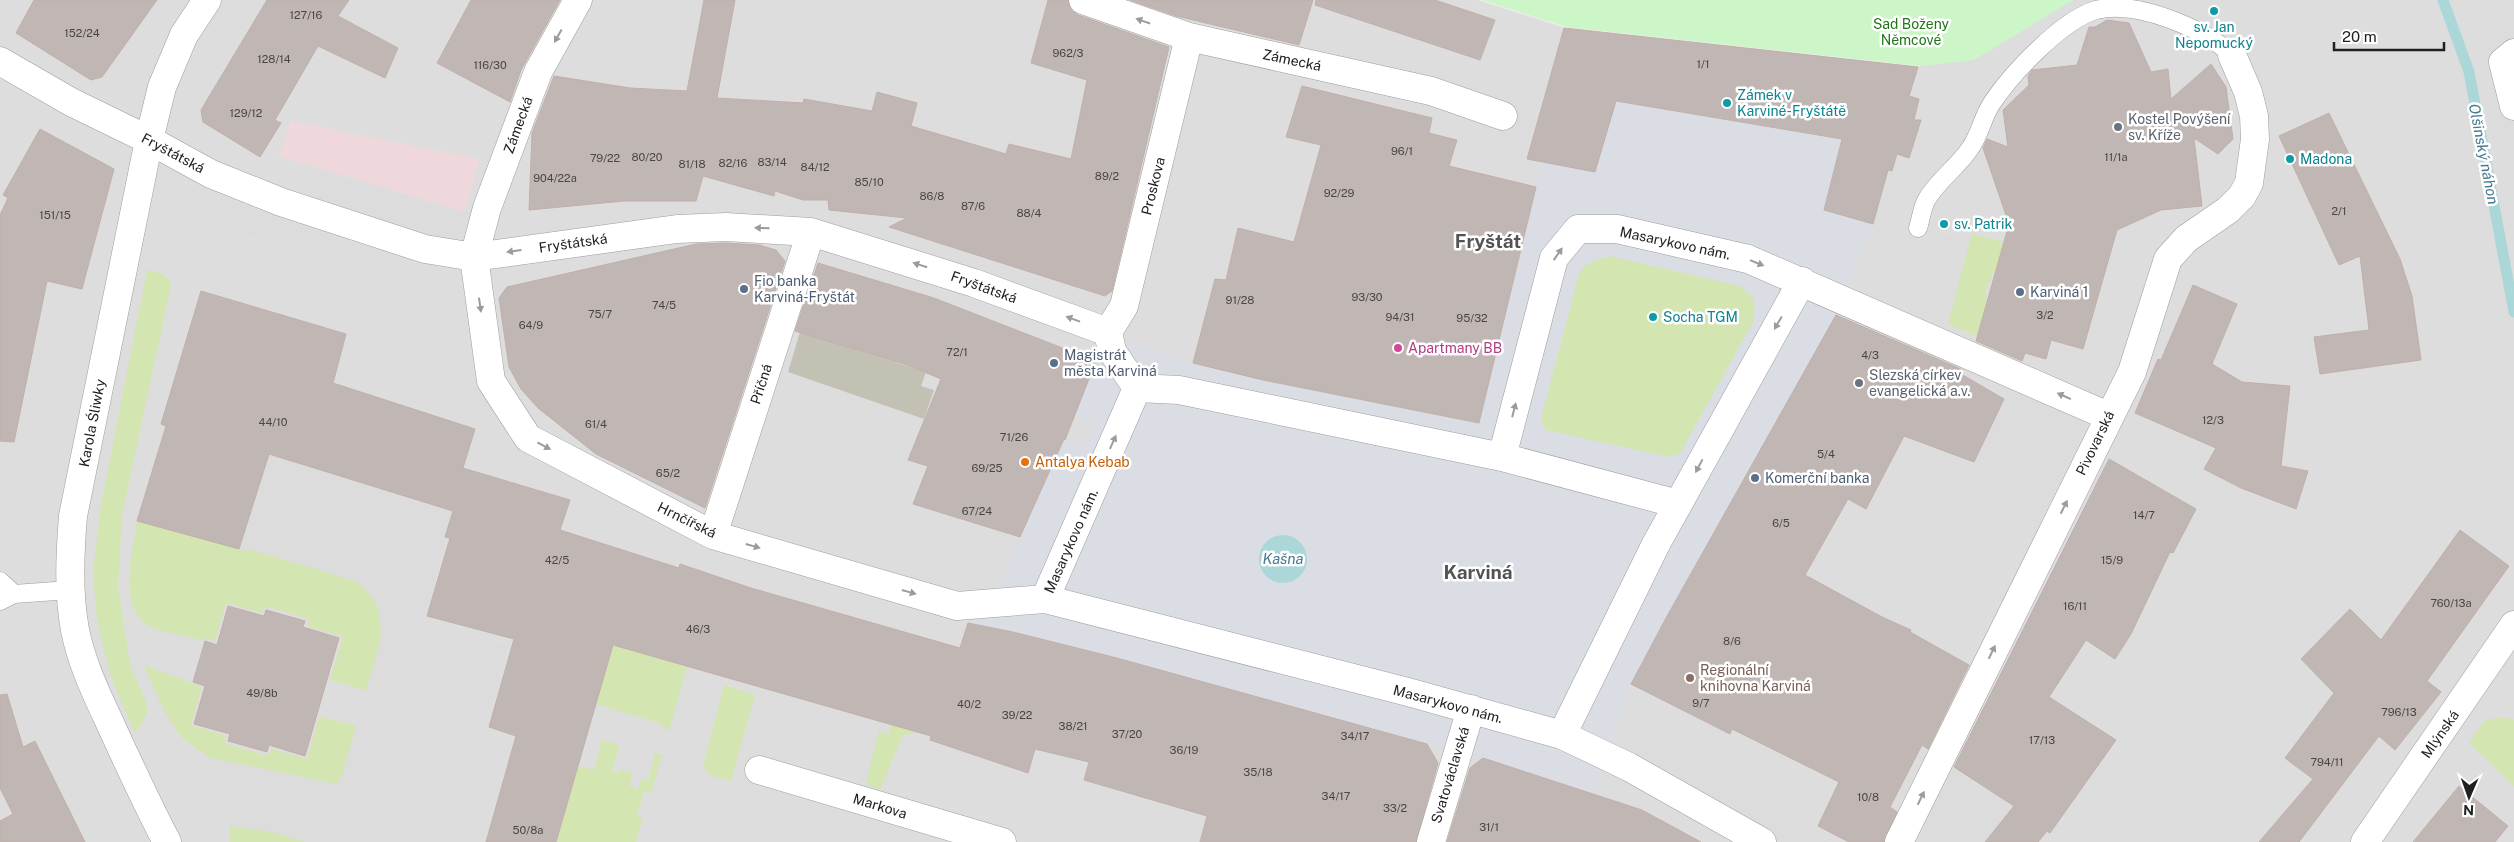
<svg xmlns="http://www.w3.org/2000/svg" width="2514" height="842" font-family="'Public Sans',sans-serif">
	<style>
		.residential { fill: #dedddd }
		.commercial { fill: #efd8db }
		.construction { fill: #c3c1b3 }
		.grass { fill: #d3e5b1 }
		.park { fill: #ccf5c8 }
		.parking { fill: #dcdcdc }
		.plaza { fill: #dbdde5; fill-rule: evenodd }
		.water { fill: #abd7d9 }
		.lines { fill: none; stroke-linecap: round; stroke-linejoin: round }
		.stream { stroke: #abd7d9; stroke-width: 11 }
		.building { fill: #c0b6b4; stroke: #c0b0aa }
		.service-casing { stroke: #9d9d9d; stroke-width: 19 }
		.minor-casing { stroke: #9d9d9d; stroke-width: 29 }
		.service { stroke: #fff; stroke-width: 18 }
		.minor { stroke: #fff; stroke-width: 28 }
		.oneway { fill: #9b9b9b }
		.culture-dot { fill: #0f9aa8; stroke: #fff; stroke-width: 2 }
		.worship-dot { fill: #6b7280; stroke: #fff; stroke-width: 2 }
		.service-dot { fill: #5c6f8a; stroke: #fff; stroke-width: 2 }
		.hotel-dot { fill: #d1479c; stroke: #fff; stroke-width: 2 }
		.food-dot { fill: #e8710a; stroke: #fff; stroke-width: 2 }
		.education-dot { fill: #8d6e63; stroke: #fff; stroke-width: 2 }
		.labels { text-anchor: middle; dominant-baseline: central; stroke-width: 5; stroke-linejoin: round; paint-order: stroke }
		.number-label { font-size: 11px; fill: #484645 }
		.park-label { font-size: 14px; fill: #1d7715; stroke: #fff }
		.culture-label { font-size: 14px; fill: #0d838f; stroke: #fff; text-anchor: start }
		.street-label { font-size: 14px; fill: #202020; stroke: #fff }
		.worship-label { font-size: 14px; fill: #5b616d; stroke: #fff; text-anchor: start }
		.service-label { font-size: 14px; fill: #4e5e75; stroke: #fff; text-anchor: start }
		.hotel-label { font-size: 14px; fill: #b23c85; stroke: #fff; text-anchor: start }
		.food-label { font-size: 14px; fill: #c56008; stroke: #fff; text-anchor: start }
		.education-label { font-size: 14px; fill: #785e54; stroke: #fff; text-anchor: start }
		.water-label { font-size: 15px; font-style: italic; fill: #497a91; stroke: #fff }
		.district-label { font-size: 19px; font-weight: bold; fill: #535353; stroke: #fff }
	</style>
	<rect width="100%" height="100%" fill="#efebe7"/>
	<!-- residential -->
	<path class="residential" d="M0,0H1478L1565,28L1918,67L1971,47L2066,0H2514V842H0Z"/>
	<!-- commercial -->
	<path class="commercial" d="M291,121L479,159L465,212L279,156Z"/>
	<!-- construction -->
	<path class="construction" d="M800,332L926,372L921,386L934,390L924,419L788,372Z"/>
	<!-- grass -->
	<path class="grass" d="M1972,234L2004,242L1995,273L1993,272L1990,283L1988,282L1985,294L1987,295L1985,302L1987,303L1977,336L1948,324Z
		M1611,256L1740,286C1754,295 1758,306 1753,322L1680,454L1669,457L1545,430L1541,418L1579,273C1587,261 1598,259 1611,256Z
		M147,270C158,273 168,273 171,286L122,514L118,586L130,664L147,704V714L135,734L111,677L97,621L93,571L101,505Z
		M137,521L245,551L246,548L354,580C398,612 378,648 366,691L330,680L343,637L307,626L309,619L265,606L262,613L226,603L215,641L206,638L205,641C194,638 152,630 145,624C118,601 133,551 137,521Z
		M445,556L652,637L647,655L687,667L669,730L662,728L663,724L596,704Z
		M917,636L944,644L914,734L903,735L880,790L867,784V779L879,731L889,734Z
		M144,665L202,687L191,725L226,736L224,743L268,756L271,749L307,759L319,716L357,726L342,775L336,784L210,758L182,738L164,711Z
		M724,685L755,695L731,781L710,775L703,766Z
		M2503,717L2514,720V786L2469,743L2485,720Z
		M602,740L620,745L612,771L619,773L620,769L633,773L629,786L638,789L641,779L648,781L655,753L662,755L651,793L644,791L637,816L643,818L636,842H556L578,766L594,770Z
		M230,826L269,831L306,842H230Z"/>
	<!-- park -->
	<path class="park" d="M1482,0H2073L1974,60L1920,66L1567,27Z"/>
	<!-- parking -->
	<path class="parking" d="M2474,0H2514V180Z
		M1512,84L1542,92L1524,157L1494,148Z
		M324,170L465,212L455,250L315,204Z
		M222,197L384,255L374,281L213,222Z
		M1929,231L1954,238L1932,320L1908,312Z
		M2009,387L2086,421L2037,523L1963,484Z
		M269,454L453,511L422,622L508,646L479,736L507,744L478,842H306L269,831L206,824L210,758L336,784L342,775L382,636L378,604L367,589L354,581L247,548L246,551L239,549Z
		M0,466L21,471L8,533L0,538Z
		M1645,738L1829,842H1762L1629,767Z
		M1953,766L1974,780L1971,785L1983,792L1987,788L2014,806L1985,842H1938L1921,830Z"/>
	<!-- plaza -->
	<path class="plaza" d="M1616,101L1842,139L1873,224L1836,315L1631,684L1594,795L1457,750L1427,744L1117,658L975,624L992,599L1062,439L1086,447L1095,424L1075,416L1096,361L1128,341L1193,363L1262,380L1478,423L1542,162L1595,172ZM1611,256L1740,286L1752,296L1755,304L1753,322L1680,454L1675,456L1668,457L1545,430L1543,427L1541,418L1579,273L1585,265L1597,259Z"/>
	<!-- water -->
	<path class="water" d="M1259 559a24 24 0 1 1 48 0a24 24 0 1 1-48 0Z"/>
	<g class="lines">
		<!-- stream -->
		<path class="stream" d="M2443,0L2469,72L2514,312"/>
	</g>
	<!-- building -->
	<path class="building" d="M34,0H157L102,77L91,80L16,33Z
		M267,0H349L338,16L398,48L385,78L318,46L275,120L281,123L260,157L203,122L201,110Z
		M471,0H560L521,70L510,102L437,63Z
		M704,0H735L717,98L803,103L804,99L872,111L877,92L917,103L911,126L1006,154L1009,144L1071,159L1087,80L1031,63L1048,0H1068L1071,10L1078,15L1169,47L1112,291L1105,296L889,227L907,218L829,210L828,200H803L775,191L774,196L703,176L696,201H624L529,210L532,133L554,76L630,88L687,91Z
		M1130,0H1313L1299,45L1176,16Z
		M1316,0H1435L1495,20L1480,60L1315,5Z
		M2107,20L2129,23L2151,72L2168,69L2171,99L2211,64L2226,87L2233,139L2218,154L2194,138L2202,206L2161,210L2117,230L2083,349L2051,340L2046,359L2025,353L2022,361L1976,341L2009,224L1983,148L1987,139L2008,147L2003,110L2029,85L2028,76L2032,70L2077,65L2089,27H2095Z
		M1564,28L1918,67L1909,96L1919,99L1914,120H1921L1909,158L1897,154L1892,171L1888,170L1873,224L1824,210L1842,139L1616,101L1595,172L1527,159Z
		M1302,86L1432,118L1429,133L1457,140L1449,166L1536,187L1479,423L1263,380L1193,363L1215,279L1226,280L1238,228L1294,242L1321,145L1286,137Z
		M2329,113L2400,259L2412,296L2421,360L2320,374L2314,337L2369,330L2360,256L2339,265L2279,136Z
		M40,129L114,169L82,289L47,281L14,442L0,441V215L8,198L3,195Z
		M726,243L759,245L776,250L785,261L705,508L596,454L538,408L521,389L509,367L499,298L507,287L696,244Z
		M818,263L934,298L1096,361L1065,440L1064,439L1020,537L913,504L928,466L908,460L941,379L907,365L795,331Z
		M2193,285L2237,304L2212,364L2242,382L2290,386L2281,466L2308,471L2296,509L2241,488L2204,469L2216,448L2135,413L2158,359L2161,360Z
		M201,291L346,334L333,383L475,429L463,468L570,500L560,530L679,568L680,564L751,588L960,648L968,623L1013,632L1117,658L1427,744L1438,763L1416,842H1200L1207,816L1084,780L1089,762L1035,749L1028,773L930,740L931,736L613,645L556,842H486L516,736L489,727L514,639L427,616L450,538L445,537L453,511L269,454L239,549L137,521L166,426L161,424Z
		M1836,315L1963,370L1961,374L2004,399L1974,462L1904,436L1866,509L1848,499L1805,575L1884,618L1911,630L1910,632L1969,665L1928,749L1922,745L1890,807L1897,812L1884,842H1849L1818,826L1839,782L1732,729L1730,734L1631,684L1666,618Z
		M2109,459L2196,509L2173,553L2170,552L2131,634L2115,659L2086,640L2049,697L2116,740L2050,833L2047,831L2038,842H1985L2014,806L1954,767Z
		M2460,530L2509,566L2427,681L2441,692L2395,750L2379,736L2299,842H2259L2313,779L2285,758L2334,693L2301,659L2350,609L2381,640Z
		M228,606L264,616L266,610L305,621L303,627L339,638L305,756L269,745L267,752L228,741L230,734L194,724L205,686L193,682L205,641L217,645Z
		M7,694L23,747L35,741L85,842H0V821L13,814L0,788V695Z
		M1483,758L1642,810L1701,842H1447L1470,768Z
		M2459,786L2508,826L2495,842H2413Z"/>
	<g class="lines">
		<!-- service casing -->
		<g class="service-casing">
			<path id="service" d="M1918,228C1921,219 1922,207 1927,199C1938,180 1959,166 1971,147C1980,134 1983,116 1992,103C2012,73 2062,20 2096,10C2137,0 2203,28 2232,55
				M0,581L14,594
				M0,601L14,594L70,590"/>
		</g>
		<!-- minor casing -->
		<g class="minor-casing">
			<path id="minor" d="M578,0L538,72L487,208L474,257L491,381L528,438L713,535L957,606L1045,599L1408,692L1562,735L1629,767L1762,842
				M1083,0L1189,37L1431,91L1503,116
				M2514,53L2503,62L2514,106
				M0,61L71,102L149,140L211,174L281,202L425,249L474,257L677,229L726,227L811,232L974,283L1108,332L1112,351L1137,388
				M1108,332L1124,306L1189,37
				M1137,388L1179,390L1502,457L1678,504
				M1502,457L1554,258L1578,229H1617L1748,259L2108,416
				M713,535L811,232
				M1045,599L1137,388
				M1562,735L1656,544L1802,281
				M759,770L1002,842
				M167,842C148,806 131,769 114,732C99,699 82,666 75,630C68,592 70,554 73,516L149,140L162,87L184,35L207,0
				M1431,842L1471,709
				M1899,842L2132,372L2168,259L2186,239L2228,210L2242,196L2249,183L2255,139L2254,116L2248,92L2232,55
				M2365,842L2514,625"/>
		</g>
		<!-- service -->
		<use href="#service" class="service"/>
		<!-- minor -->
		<use href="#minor" class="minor"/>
	</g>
	<!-- one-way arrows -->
	<defs><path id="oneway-solid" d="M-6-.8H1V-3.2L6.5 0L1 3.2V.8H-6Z" transform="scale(1.25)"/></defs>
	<g class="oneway">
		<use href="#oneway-solid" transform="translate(1143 21) rotate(-161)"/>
		<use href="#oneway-solid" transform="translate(558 36) rotate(119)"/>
		<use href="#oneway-solid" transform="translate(762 228) rotate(-178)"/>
		<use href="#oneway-solid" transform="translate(514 251) rotate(172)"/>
		<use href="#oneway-solid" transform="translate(1558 254) rotate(-55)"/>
		<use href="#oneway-solid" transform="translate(1757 263) rotate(22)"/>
		<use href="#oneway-solid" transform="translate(920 265) rotate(-162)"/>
		<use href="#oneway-solid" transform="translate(480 305) rotate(82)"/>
		<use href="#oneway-solid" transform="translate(1073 319) rotate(-160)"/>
		<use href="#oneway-solid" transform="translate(1778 323) rotate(120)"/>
		<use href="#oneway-solid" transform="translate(2064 396) rotate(-156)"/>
		<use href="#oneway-solid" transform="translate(1514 410) rotate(-76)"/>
		<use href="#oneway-solid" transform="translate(1113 442) rotate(-66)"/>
		<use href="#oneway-solid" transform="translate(544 446) rotate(28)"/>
		<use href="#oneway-solid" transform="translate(1699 466) rotate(118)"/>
		<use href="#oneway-solid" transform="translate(2064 507) rotate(-64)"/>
		<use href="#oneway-solid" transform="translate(753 546) rotate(16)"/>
		<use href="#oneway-solid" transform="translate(909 592) rotate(16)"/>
		<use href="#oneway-solid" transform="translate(1992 652) rotate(-64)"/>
		<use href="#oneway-solid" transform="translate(1921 798) rotate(-64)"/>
	</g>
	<!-- markers -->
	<g class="culture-dot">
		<circle cx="2214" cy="11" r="5"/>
		<circle cx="1727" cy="103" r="5"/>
		<circle cx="2290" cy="159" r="5"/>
		<circle cx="1944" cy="224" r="5"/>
		<circle cx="1653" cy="317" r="5"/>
	</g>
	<g class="worship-dot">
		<circle cx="2118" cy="127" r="5"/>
		<circle cx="1859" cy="383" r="5"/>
	</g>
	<g class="service-dot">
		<circle cx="744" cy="289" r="5"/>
		<circle cx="2020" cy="292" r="5"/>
		<circle cx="1054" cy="363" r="5"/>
		<circle cx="1755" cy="478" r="5"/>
	</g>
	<circle class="hotel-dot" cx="1398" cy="348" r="5"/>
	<circle class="food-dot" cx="1025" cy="462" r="5"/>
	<circle class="education-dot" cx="1690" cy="678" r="5"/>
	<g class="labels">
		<!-- number labels -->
		<g class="number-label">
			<text x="306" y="15">127/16</text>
			<text x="82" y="33">152/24</text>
			<text x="1068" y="53">962/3</text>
			<text x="274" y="59">128/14</text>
			<text x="1703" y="64">1/1</text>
			<text x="490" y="65">116/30</text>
			<text x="246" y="113">129/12</text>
			<text x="1402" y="151">96/1</text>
			<text x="647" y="157">80/20</text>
			<text x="2116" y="157">11/1a</text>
			<text x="605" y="158">79/22</text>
			<text x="772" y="162">83/14</text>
			<text x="733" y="163">82/16</text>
			<text x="692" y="164">81/18</text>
			<text x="815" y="167">84/12</text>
			<text x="1107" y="176">89/2</text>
			<text x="555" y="178">904/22a</text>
			<text x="869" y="182">85/10</text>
			<text x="1339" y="193">92/29</text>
			<text x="932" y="196">86/8</text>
			<text x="973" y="206">87/6</text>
			<text x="2339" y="211">2/1</text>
			<text x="1029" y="213">88/4</text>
			<text x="55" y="215">151/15</text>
			<text x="1367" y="297">93/30</text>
			<text x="1240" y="300">91/28</text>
			<text x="664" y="305">74/5</text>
			<text x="600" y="314">75/7</text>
			<text x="2045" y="315">3/2</text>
			<text x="1400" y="317">94/31</text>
			<text x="1472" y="318">95/32</text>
			<text x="531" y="325">64/9</text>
			<text x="957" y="352">72/1</text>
			<text x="1870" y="355">4/3</text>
			<text x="2213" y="420">12/3</text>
			<text x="273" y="422">44/10</text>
			<text x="596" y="424">61/4</text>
			<text x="1014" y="437">71/26</text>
			<text x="1826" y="454">5/4</text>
			<text x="987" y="468">69/25</text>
			<text x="668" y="473">65/2</text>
			<text x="977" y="511">67/24</text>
			<text x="2144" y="515">14/7</text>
			<text x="1781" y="523">6/5</text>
			<text x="557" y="560">42/5</text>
			<text x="2112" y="560">15/9</text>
			<text x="2451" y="603">760/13a</text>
			<text x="2075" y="606">16/11</text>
			<text x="698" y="629">46/3</text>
			<text x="1732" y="641">8/6</text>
			<text x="262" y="693">49/8b</text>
			<text x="1701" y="703">9/7</text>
			<text x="969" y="704">40/2</text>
			<text x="2399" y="712">796/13</text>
			<text x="1017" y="715">39/22</text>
			<text x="1073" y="726">38/21</text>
			<text x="1127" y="734">37/20</text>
			<text x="1355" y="736">34/17</text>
			<text x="2042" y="740">17/13</text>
			<text x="1184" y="750">36/19</text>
			<text x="2327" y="762">794/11</text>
			<text x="1258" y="772">35/18</text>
			<text x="1336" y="796">34/17</text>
			<text x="1868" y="797">10/8</text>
			<text x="1395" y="808">33/2</text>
			<text x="1489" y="827">31/1</text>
			<text x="528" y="830">50/8a</text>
		</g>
		<!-- park labels -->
		<g class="park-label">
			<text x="1911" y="24">Sad Boženy<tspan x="1911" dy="16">Němcové</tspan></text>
		</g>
		<!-- culture labels -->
		<g class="culture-label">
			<text x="2214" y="27" text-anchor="middle">sv. Jan<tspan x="2214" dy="16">Nepomucký</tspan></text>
			<text x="1737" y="95">Zámek v<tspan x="1737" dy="16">Karviné-Fryštátě</tspan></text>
			<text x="2300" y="159">Madona</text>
			<text x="1954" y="224">sv. Patrik</text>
			<text x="1663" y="317">Socha TGM</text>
		</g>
		<!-- street labels -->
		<g class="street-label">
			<text transform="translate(1292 60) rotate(12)">Zámecká</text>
			<text transform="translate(518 125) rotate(-70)">Zámecká</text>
			<text transform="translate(173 153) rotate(28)">Fryštátská</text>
			<text transform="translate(1153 186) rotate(-76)">Proskova</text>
			<text transform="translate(573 243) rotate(-8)">Fryštátská</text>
			<text transform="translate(1675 243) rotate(12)">Masarykovo nám.</text>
			<text transform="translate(984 287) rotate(20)">Fryštátská</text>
			<text transform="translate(761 384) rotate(-72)">Příčná</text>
			<text transform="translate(92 423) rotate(-79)">Karola Śliwky</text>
			<text transform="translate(2095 443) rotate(-64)">Pivovarská</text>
			<text transform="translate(687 520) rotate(26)">Hrnčířská</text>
			<text transform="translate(1071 541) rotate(-66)">Masarykovo nám.</text>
			<text transform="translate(1448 704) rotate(15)">Masarykovo nám.</text>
			<text transform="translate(2440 734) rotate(-55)">Mlýnská</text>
			<text transform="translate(1450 775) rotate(-73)">Svatováclavská</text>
			<text transform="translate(880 806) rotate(17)">Markova</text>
		</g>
		<!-- worship labels -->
		<g class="worship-label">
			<text x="2128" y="119">Kostel Povýšení<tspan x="2128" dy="16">sv. Kříže</tspan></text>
			<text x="1869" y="375">Slezská církev<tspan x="1869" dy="16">evangelická a.v.</tspan></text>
		</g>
		<!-- service labels -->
		<g class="service-label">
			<text x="754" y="281">Fio banka<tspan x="754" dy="16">Karviná-Fryštát</tspan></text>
			<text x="2030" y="292">Karviná 1</text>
			<text x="1064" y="355">Magistrát<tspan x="1064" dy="16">města Karviná</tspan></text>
			<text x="1765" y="478">Komerční banka</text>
		</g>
		<!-- hotel labels -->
		<g class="hotel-label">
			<text x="1408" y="348">Apartmany BB</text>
		</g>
		<!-- food labels -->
		<g class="food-label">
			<text x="1035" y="462">Antalya Kebab</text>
		</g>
		<!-- education labels -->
		<g class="education-label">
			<text x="1700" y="670">Regionální<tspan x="1700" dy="16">knihovna Karviná</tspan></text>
		</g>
		<!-- water labels -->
		<g class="water-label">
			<text transform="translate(2484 154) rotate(79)">Olšinský náhon</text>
			<text x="1283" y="558">Kašna</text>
		</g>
		<!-- district labels -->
		<g class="district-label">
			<text x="1488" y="241">Fryštát</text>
			<text x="1478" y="572">Karviná</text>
		</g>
	</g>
	<!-- north arrow -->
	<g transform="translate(2469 797) rotate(182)" stroke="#ffffff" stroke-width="4" paint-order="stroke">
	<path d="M0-4L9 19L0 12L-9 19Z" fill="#202020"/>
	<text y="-8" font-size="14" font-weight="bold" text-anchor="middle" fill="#202020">N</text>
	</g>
	<!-- scale -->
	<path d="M2334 42v8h110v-8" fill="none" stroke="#202020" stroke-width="2.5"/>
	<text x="2342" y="42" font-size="15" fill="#202020" stroke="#ffffff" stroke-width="4" paint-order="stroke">20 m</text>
</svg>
